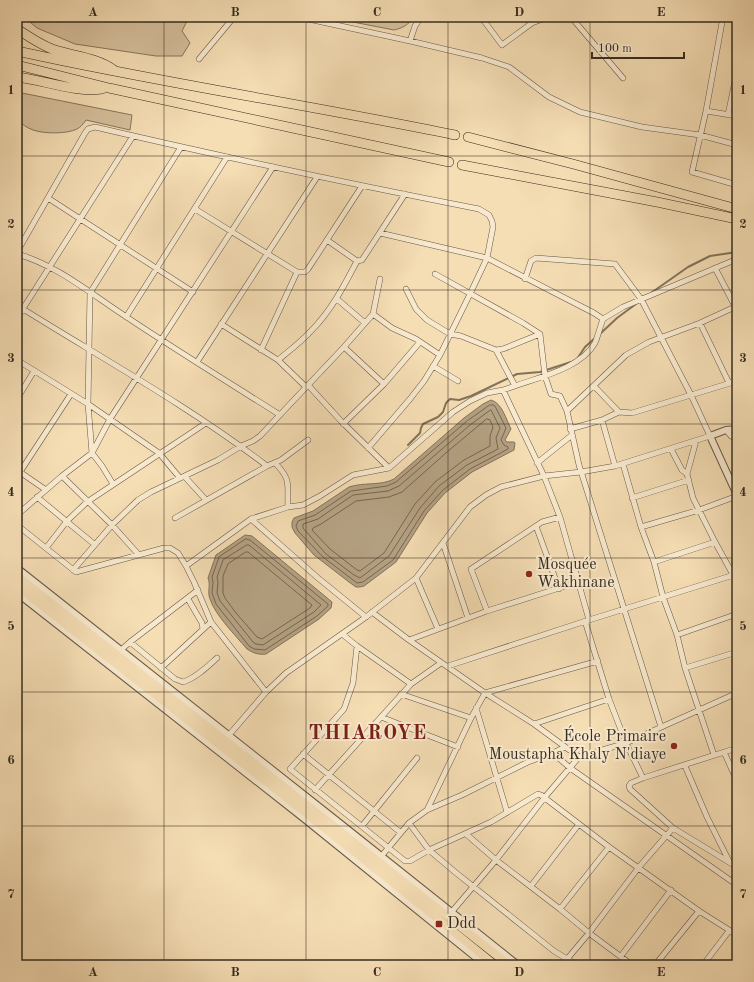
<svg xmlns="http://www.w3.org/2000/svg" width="754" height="982" font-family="'Old Standard TT',serif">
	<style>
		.green { fill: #d5bf9b; stroke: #86765e }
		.water { fill: #b4a182; stroke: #82725b }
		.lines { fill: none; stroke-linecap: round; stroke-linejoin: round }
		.shore { stroke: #756652; stroke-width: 1 }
		.stream { stroke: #82725b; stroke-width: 2 }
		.minor-casing { stroke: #665846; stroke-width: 6 }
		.tertiary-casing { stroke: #665846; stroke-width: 8 }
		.trunk-casing { stroke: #362c21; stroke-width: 10 }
		.motorway-casing { stroke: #362c21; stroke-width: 10 }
		.minor { stroke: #f8e9ce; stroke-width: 5 }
		.tertiary { stroke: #f8e9ce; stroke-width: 6 }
		.trunk { stroke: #f5ddb4; stroke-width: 8 }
		.motorway { stroke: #f5ddb4; stroke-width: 9 }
		.grid { fill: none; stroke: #362c21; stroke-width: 1; stroke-opacity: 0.55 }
		.poi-dot { fill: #8f2418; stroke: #f8e9ce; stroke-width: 1.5 }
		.labels { text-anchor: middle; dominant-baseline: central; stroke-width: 4; stroke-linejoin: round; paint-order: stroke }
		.poi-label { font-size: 16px; fill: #362c21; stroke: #f8e9ce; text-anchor: start }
		.district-label { font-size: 20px; font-weight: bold; letter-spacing: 1px; fill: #7a1f14; stroke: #f8e9ce }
		.neatline { fill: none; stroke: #362c21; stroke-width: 1.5 }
		.grid-label { font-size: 13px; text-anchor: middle; font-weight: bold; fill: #362c21 }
	</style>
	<rect width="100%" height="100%" fill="#f5ddb4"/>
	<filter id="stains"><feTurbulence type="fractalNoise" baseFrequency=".005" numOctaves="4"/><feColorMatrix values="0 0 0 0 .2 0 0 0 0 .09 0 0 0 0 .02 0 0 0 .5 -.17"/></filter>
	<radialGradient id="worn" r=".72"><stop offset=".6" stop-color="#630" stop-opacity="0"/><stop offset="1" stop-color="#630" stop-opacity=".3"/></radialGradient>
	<!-- green -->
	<path class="green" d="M24,17H196L188,19L182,31L190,43L182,56H156L75,44L37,28Z
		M327,17H414C408,25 403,28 394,30Z
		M17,92L132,115L130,130L86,120C83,124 81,127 77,129C67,134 44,134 33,130C27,128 22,124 17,120Z"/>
	<!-- water -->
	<path class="water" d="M491,400C502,403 506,419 511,429L505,440L507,442H514L515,443L514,450L472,472L445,493L427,513L396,562L364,586L360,587H356L349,582L314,555L295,533L292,527V522L294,518L313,511L349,487C364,482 381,486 394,479L464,418L483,404Z
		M245,535L252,536L332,602L331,608L319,619L266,654C258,655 253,653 247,649C236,636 215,615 210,599C207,592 211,585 208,578L216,555Z"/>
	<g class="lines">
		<!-- shore -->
		<path class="shore" d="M490,405H494L496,408L506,428L501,440L504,445L508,447V449L470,469L443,490L424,511L393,560L363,582L357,583L323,557L298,531L296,526L298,521L315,515L351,491L387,486L396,482L467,421Z
			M491,410L500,428L496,438L498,449L467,465L439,486L420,508L389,556L360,578L354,575L326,554L303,528V524L318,519L353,495L388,491L399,486L470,425Z
			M487,419L490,420L493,427L490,436V446L464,460L435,482L415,504L384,553L360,571L357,570L330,549L312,530L313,528L321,524L356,501L389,497L402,492L447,452Z
			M246,539L250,540L328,604V606L317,616L265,650L254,649L249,646L216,604L212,593L213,582L212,577L219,557Z
			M247,545H249L321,605L314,612L263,645L256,644L253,642L220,601L217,593L218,582L217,577L223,560Z
			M246,552H248L312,605L310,608L262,639L257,637L236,613L225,598L223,593V576L228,564Z"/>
		<!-- stream -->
		<path class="stream" d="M651,293L688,267L710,256L737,252
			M601,333L617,318L636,304
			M577,359L585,347L595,338
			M408,445L420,433L421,428L423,424L438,417L443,412L446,403L450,399L459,400L471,396L517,374L540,372L571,362"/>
		<!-- minor casing -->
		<g class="minor-casing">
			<path id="minor" d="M299,17L410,41L482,58L509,67L549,97L580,112L642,127L700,135L737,145
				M481,17L502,45L532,23L548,17
				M571,17L623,78
				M723,17L706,111L692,172L737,185
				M410,41L415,26L421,17
				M199,59L234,17
				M706,111L737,116
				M728,115L737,71
				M48,198L193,292
				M195,209L297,272H305L308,269L362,186
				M380,233L487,258L594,313L603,319L623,307L737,259
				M327,240L357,261L362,260L405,194
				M17,252L85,133L88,129L95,127C223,157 351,184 479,209L489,215L492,221L493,227L487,258L470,294L440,355L424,381L410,399L368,448
				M17,254C57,265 91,294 125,316C176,350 228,382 280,415
				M715,268L737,310
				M435,274L523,323L540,334L545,376L551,394L560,396L567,411L579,465L661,727
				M380,279L373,314L392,328L416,339L440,355
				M406,289L416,309L427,320L450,334L461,336L496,350L503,349L540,334
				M337,299L365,323
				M23,309C105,360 190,407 267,466
				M126,317L227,157
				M17,318L133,136
				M700,323L729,383
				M221,324L278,360L306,387
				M344,347L384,384
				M261,350L297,272
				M496,350L515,386L503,390
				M17,360L88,404L159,453L180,478
				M278,360C289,351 301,342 311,331C331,311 344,286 357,261
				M197,362L317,177
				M433,366L458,381
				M308,385L341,421L389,468
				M515,386C540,377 581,368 595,343C598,336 600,327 603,319
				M594,386L619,412
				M17,399L34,371
				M567,411L626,355L649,342L700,323L737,306
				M602,420L615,466
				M343,424L384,384L420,342
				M570,429L602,420L619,412L632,413L737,381
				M726,430L731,436L737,439
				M696,441L687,474L693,498L715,542L737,582
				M671,449L682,470L687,474
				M275,463C292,480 287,485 288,507
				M537,463L572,435
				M623,464L641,527L654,562L663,597L677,635L685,668L714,755
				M17,470L46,490
				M20,472L71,394
				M62,476L112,525L138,554
				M185,477L206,500
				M113,484L102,466L92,453L88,404L90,293L181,147
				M37,497L94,544
				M632,498L689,480
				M17,515L62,476L92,453L110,419L273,167
				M175,518L267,466L281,460L308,440
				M251,519L318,578L366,617
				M17,525L76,572L164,548H170L178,553L186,566L194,582L211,622L266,692
				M536,526L559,589
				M641,527L699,510L737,496
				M443,543L468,618
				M46,548L67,521L87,502L206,423
				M654,562L715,542
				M186,566L251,519L288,507L303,505L320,496L353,475L389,468L453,412L470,401L487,393L503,390L544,476L560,517L589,620
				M73,570L112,525L138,500L151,492L218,460L241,446L253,441L260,436L344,347L373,314
				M416,578L438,629
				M188,599L202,623L203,629
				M487,611L471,569L542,522L560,517
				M372,612L409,640L485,693L534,724L579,757
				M585,621L609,699L626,743L643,778
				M342,634L357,646L411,684
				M677,635L737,614
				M409,640L487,611L578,582
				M130,642L175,679L183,682C196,678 208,666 217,658
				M357,646L353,683L344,709L290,769L405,861H410L429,850L491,822L538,794L541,795L609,847L699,911L737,935
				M121,650L130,642L198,590
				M448,666L589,620L737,574
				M161,668L211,622
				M685,668L737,652
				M401,694L471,718
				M476,708L507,812
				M381,717L458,747
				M534,724L609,699
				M229,735L266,692L286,673L366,617L416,578L470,507L486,495L501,487L544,476L581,472L615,466L710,436L691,395L641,299L615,264L536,258L531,261L525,279
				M737,748L643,778L631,783L629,786L630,789L673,828L737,867
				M724,752L737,781
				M553,753L570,768L737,885
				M303,754L400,832
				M685,766L707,817L729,861
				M315,790L411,684L441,663
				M427,810L471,718L485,693L598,661
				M409,823L429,850L455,872L554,951L577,965
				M362,826L417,758
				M466,834L496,860L560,909L589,933L632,965
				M379,859L409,823L427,810L462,795L528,762L553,753L565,747
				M531,886L579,824
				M560,909L609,847
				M449,915L496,860L545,797L579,757L626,743L737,693
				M621,956L671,890
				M562,965L589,933L639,867L673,828
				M655,965L699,911
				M703,965L729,931
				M732,965L737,960"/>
		</g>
		<!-- tertiary casing -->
		<g class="tertiary-casing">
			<path id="tertiary" d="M737,429L726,430L710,436L737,495
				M17,568L341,824L518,965
				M17,593L302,817L485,965"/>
		</g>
		<!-- trunk casing -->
		<g class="trunk-casing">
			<path id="trunk" d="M17,576L509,965
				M17,586L306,813L495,965"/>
		</g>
		<!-- motorway casing -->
		<g class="motorway-casing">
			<path id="motorway" d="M17,29C28,36 39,44 52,49C72,56 97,57 114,70
				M17,51C162,83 309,105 455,135
				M17,65L109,88L449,162
				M17,77C43,80 77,93 102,89
				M468,137L573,164L737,209
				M462,165L657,202L737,219"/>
		</g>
		<!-- minor -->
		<use href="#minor" class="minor"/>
		<!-- tertiary -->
		<use href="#tertiary" class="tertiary"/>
		<!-- trunk -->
		<use href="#trunk" class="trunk"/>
		<!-- motorway -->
		<use href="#motorway" class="motorway"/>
	</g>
	<!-- grid -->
	<path class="grid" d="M164,17V965M306,17V965M448,17V965M590,17V965M17,156H737M17,290H737M17,424H737M17,558H737M17,692H737M17,826H737"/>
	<!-- markers -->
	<g class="poi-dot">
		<circle cx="529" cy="574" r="4"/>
		<circle cx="674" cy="746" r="4"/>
		<rect x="435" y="920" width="8" height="8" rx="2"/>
	</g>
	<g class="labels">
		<!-- poi labels -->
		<g class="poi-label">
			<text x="537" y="565">Mosquée<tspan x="537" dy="18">Wakhinane</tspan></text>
			<text x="666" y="737" text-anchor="end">École Primaire<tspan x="666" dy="18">Moustapha Khaly N'diaye</tspan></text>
			<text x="447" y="924">Ddd</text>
		</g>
		<!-- district labels -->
		<g class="district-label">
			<text x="368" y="734">THIAROYE</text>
		</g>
	</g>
	<!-- margin -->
	<rect width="754" height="982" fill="none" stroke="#f5ddb4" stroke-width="44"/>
	<!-- scale -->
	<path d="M592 52v6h92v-6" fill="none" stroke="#362c21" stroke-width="2"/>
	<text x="598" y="52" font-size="12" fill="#362c21" stroke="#f8e9ce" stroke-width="3" paint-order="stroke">100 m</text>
	<rect x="22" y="22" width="710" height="938" class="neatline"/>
	<g class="grid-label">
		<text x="93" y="16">A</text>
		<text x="235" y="16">B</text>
		<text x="377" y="16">C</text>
		<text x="519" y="16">D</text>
		<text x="661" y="16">E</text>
		<text x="11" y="94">1</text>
		<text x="743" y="94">1</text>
		<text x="11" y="228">2</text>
		<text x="743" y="228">2</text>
		<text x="11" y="362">3</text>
		<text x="743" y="362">3</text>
		<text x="11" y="496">4</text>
		<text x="743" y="496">4</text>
		<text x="11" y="630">5</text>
		<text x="743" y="630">5</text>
		<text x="11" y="764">6</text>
		<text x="743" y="764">6</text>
		<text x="11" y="898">7</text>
		<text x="743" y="898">7</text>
		<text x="93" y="976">A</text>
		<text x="235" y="976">B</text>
		<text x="377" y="976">C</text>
		<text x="519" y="976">D</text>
		<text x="661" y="976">E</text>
	</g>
	<rect width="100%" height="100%" filter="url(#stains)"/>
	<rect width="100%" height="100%" fill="url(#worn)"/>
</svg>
